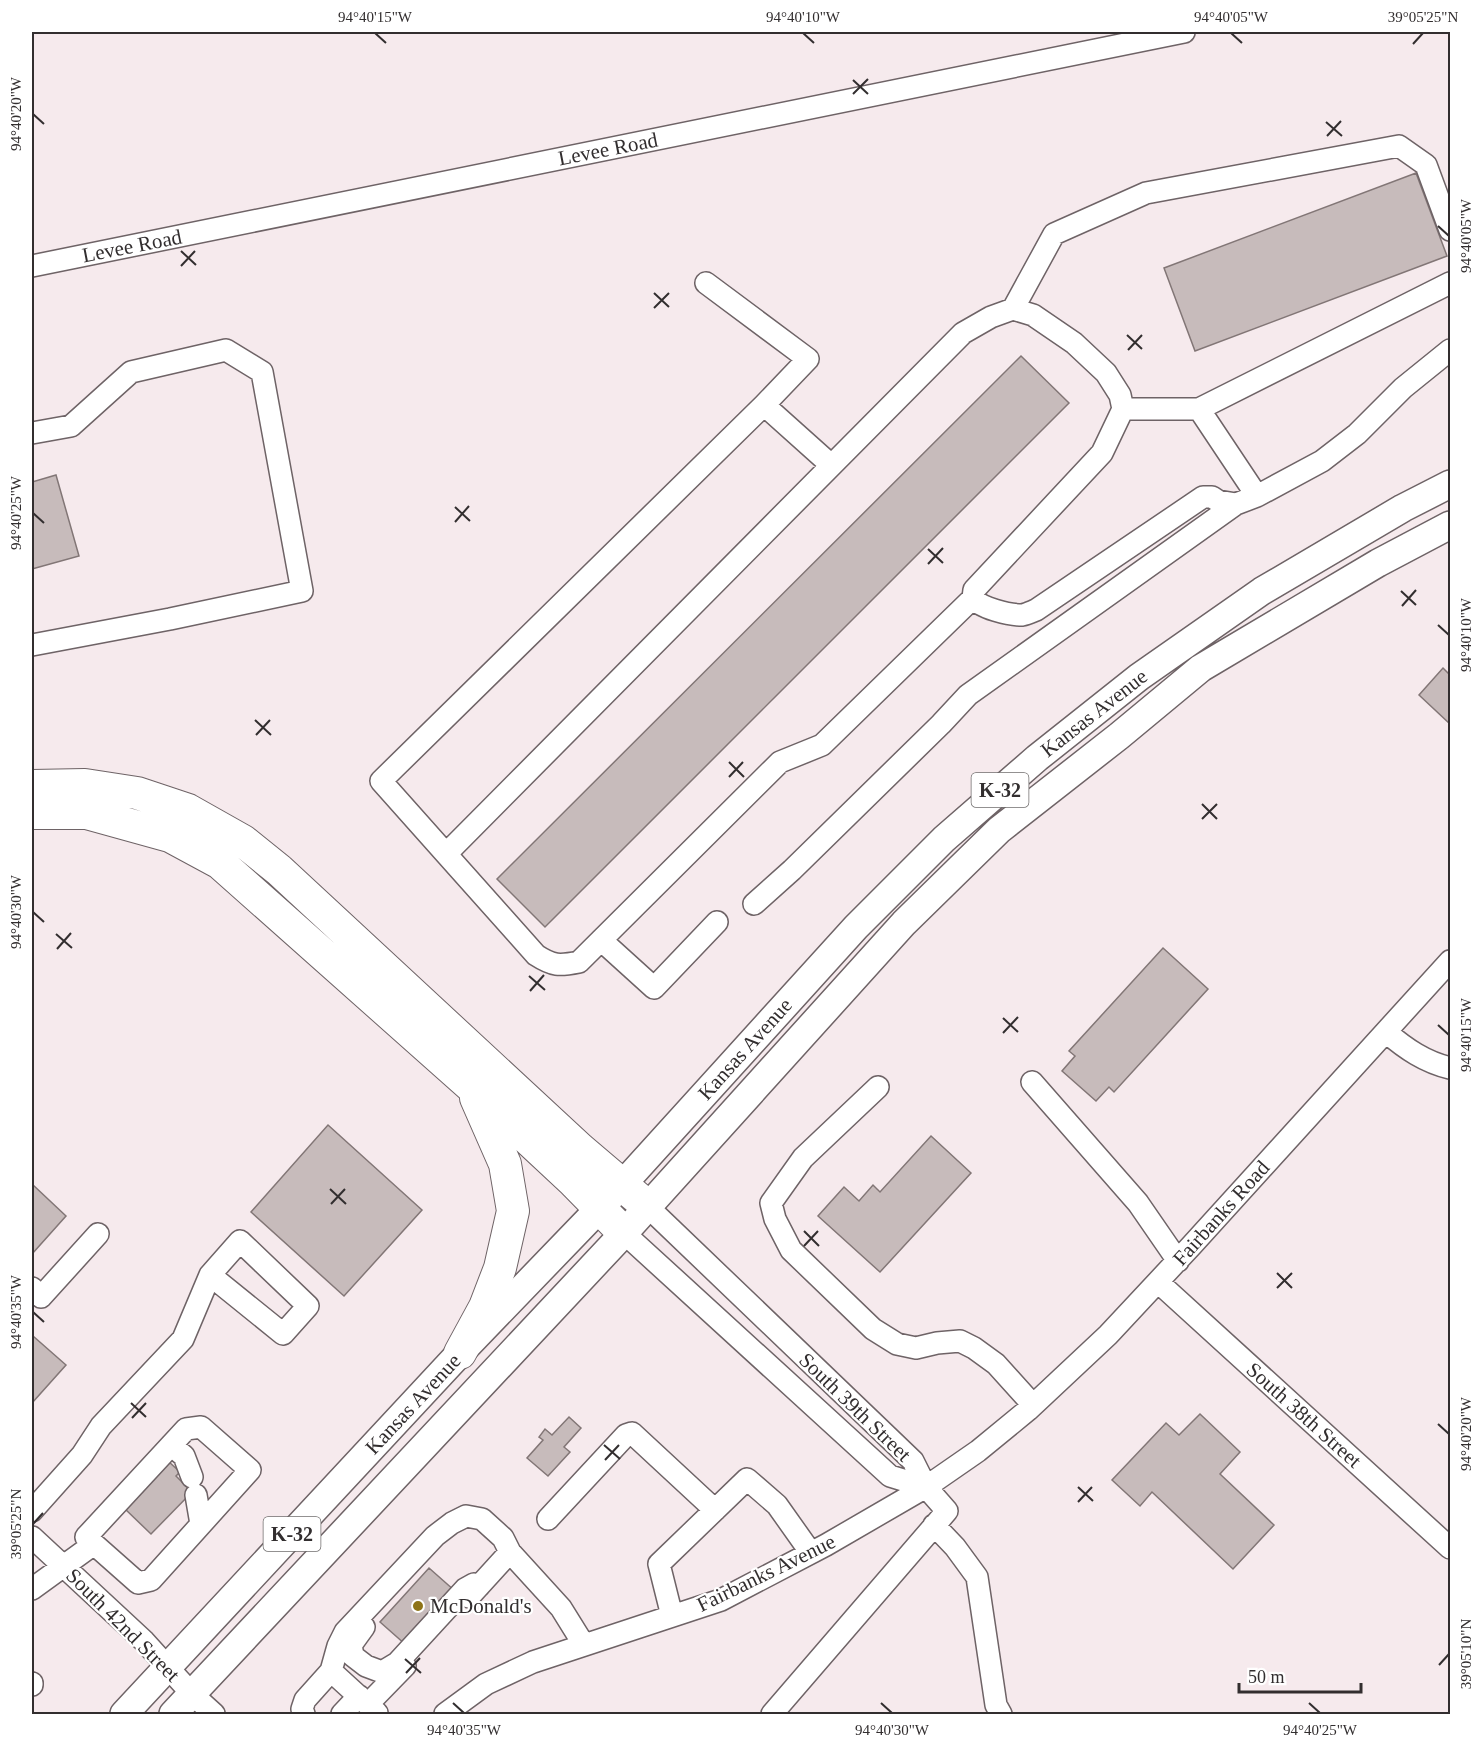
<svg xmlns="http://www.w3.org/2000/svg" width="1482" height="1746" font-family="'Times New Roman',serif">
	<style>
		.building { fill: #c7bbbb; stroke: #827676; stroke-width: 1.5 }
		.lines { fill: none; stroke-linecap: round; stroke-linejoin: round }
		.minor-casing { stroke: #6e6366; stroke-width: 24 }
		.major-casing { stroke: #6e6366; stroke-width: 30 }
		.highway-casing { stroke: #6e6366; stroke-width: 34 }
		.minor { stroke: #fff; stroke-width: 21 }
		.major { stroke: #fff; stroke-width: 27 }
		.highway { stroke: #fff; stroke-width: 32 }
		.ticks { fill: none; stroke: #322e2f; stroke-width: 2 }
		.poi-dot { fill: #8e7317; stroke: #fff; stroke-width: 2 }
		.labels { text-anchor: middle; dominant-baseline: central; stroke-width: 4.5; stroke-linejoin: round; paint-order: stroke }
		.shield { fill: #fff; stroke: #706d6d; stroke-width: 1.5 }
		.shield-label { font-size: 20px; font-weight: bold; fill: #322e2f }
		.street-label { font-size: 21px; fill: #322e2f; stroke: #fff }
		.poi-label { font-size: 21px; fill: #322e2f; stroke: #fff; text-anchor: start }
		.neatline { fill: none; stroke: #322e2f; stroke-width: 2 }
		.ticks-label { font-size: 15px; text-anchor: middle; fill: #322e2f }
	</style>
	<rect width="100%" height="100%" fill="#f6eaed"/>
	<!-- building -->
	<path class="building" d="M1416,173L1447,256L1195,351L1164,268Z
		M1021,356L1069,403L545,927L497,879Z
		M56,475L79,556L32,569V482Z
		M1443,668L1450,675V724L1419,695Z
		M1163,948L1208,989L1114,1092L1109,1087L1096,1101L1062,1071L1075,1056L1069,1051Z
		M328,1125L422,1210L344,1296L251,1212Z
		M931,1136L971,1173L880,1272L818,1216L844,1187L859,1201L873,1185L880,1192Z
		M32,1184L66,1216L32,1254Z
		M33,1336L66,1365L32,1403V1338Z
		M1200,1414L1240,1452L1220,1474L1274,1525L1233,1569L1152,1492L1140,1506L1112,1480L1166,1423L1179,1435Z
		M569,1417L581,1428L564,1447L570,1452L548,1476L527,1458L543,1440L539,1437L545,1429L552,1435Z
		M168,1461L180,1472L176,1476L192,1492L151,1534L124,1508Z
		M429,1568L455,1591L406,1645L380,1622Z"/>
	<g class="lines">
		<!-- minor casing -->
		<g class="minor-casing">
			<path id="minor" d="M32,266L1184,32
				M706,283L808,359L764,405
				M1013,309L1054,234L1146,193L1399,146L1426,165L1450,230
				M1123,409H1199L1450,283
				M1199,409L1257,496
				M32,433L71,426L131,372L226,350L262,372L302,591L170,619L32,645
				M973,598L822,745L780,762L579,962C559,966 553,966 536,955L446,854L963,333L991,317L1013,309L1033,315L1074,343L1106,373L1120,395L1123,409L1102,453L974,590L973,598C980,608 1009,615 1022,615C1027,614 1031,612 1036,610L1203,497H1212L1218,501L1236,504L1257,496L1322,461L1357,434L1403,388L1450,350
				M446,854L381,781L764,405L831,465
				M754,904L792,870L941,724L968,695L1236,504
				M601,940L654,988L717,922
				M1386,1032C1406,1049 1425,1062 1450,1068
				M1032,1082L1138,1203L1178,1261
				M878,1087L803,1158L771,1203L775,1219L791,1250L873,1329L897,1344L916,1348L937,1343L960,1341L974,1348L996,1364L1033,1405
				M647,1206L913,1461L926,1487L947,1511L772,1714
				M624,1233L890,1476L926,1487
				M1158,1282L1450,1548
				M32,1288L41,1297L98,1234
				M201,1427L250,1470L151,1580L138,1583L86,1537L186,1429Z
				M171,1445L184,1456L192,1477
				M196,1495L201,1524
				M32,1511L82,1455L101,1426L183,1339L210,1275L240,1241L308,1306L283,1334L210,1275
				M548,1519L626,1435L632,1433L715,1510
				M934,1525L955,1547L977,1577L996,1705L1001,1714
				M32,1537L144,1641L192,1694L214,1714
				M32,1589L94,1544
				M469,1597L510,1552
				M672,1616L659,1564L747,1479L777,1505L811,1553
				M364,1627L351,1645L353,1656L366,1666L382,1672L397,1663L465,1589L474,1584L479,1586
				M331,1671L377,1713
				M32,1683V1685
				M368,1704L405,1666
				M304,1714L302,1709L305,1700L331,1671L338,1646L345,1632L435,1536L452,1523L466,1516L482,1519L503,1538L510,1552L561,1608L584,1645
				M342,1714L359,1696
				M445,1714L486,1684L533,1662L721,1600L826,1545L926,1487L978,1451L1028,1410L1108,1335L1192,1245L1450,961"/>
		</g>
		<!-- major casing -->
		<g class="major-casing">
			<path id="major" d="M124,1714L460,1353L622,1185L856,927L944,839L1037,758L1139,677L1262,591L1403,508L1450,484
				M173,1714L624,1233L904,923L999,830L1119,736L1201,668L1378,563L1450,525"/>
		</g>
		<!-- highway casing -->
		<g class="highway-casing">
			<path id="highway" d="M32,786L85,785L137,793L188,810L243,841L279,870L580,1149L647,1206
				M32,813H87L170,836L220,863L471,1086L573,1181L624,1233
				M460,1353L485,1307L500,1268L513,1211L505,1164L476,1098"/>
		</g>
		<!-- minor -->
		<use href="#minor" class="minor"/>
		<!-- major -->
		<use href="#major" class="major"/>
		<!-- highway -->
		<use href="#highway" class="highway"/>
	</g>
	<!-- ticks -->
	<path class="ticks" d="M375,33L386,43M803,33L814,43M1231,33L1242,43M1413,44L1423,33M853,80L868,94M853,94L868,79M33,114L44,124M1326,122L1342,136M1327,136L1341,121M1438,226L1449,236M181,251L196,265M181,266L195,251M654,293L669,307M654,308L669,293M1127,335L1142,349M1128,350L1142,335M455,507L470,521M33,513L44,523M455,522L469,506M928,549L943,563M928,564L943,548M1401,591L1416,605M1402,606L1416,590M1438,625L1449,635M255,720L271,735M256,735L270,720M729,762L744,777M729,777L743,762M1202,804L1217,819M1202,819L1217,804M33,912L44,922M56,934L72,948M57,949L71,933M529,976L545,990M530,991L544,975M1003,1018L1018,1032M1438,1025L1449,1035M1003,1033L1018,1017M330,1189L346,1204M331,1204L345,1189M804,1231L819,1246M804,1246L818,1231M1277,1273L1292,1288M1277,1288L1292,1273M33,1312L44,1322M131,1403L146,1417M132,1418L146,1403M1438,1424L1449,1434M604,1445L620,1459M605,1460L619,1445M1078,1487L1093,1501M1078,1502L1092,1487M33,1524L43,1513M405,1659L421,1673M1439,1665L1449,1654M406,1673L420,1658M453,1703L464,1713M881,1703L892,1713M1309,1703L1320,1713"/>
	<!-- markers -->
	<circle class="poi-dot" cx="418" cy="1606" r="6"/>
	<g class="labels">
		<!-- shield labels -->
		<g class="shield">
			<rect x="971.5" y="773" width="57" height="34" rx="4.5"/>
			<rect x="263.5" y="1517" width="57" height="34" rx="4.5"/>
		</g>
		<g class="shield-label">
			<text x="1000" y="790">K-32</text>
			<text x="292" y="1534">K-32</text>
		</g>
		<!-- street labels -->
		<g class="street-label">
			<text transform="translate(608 149) rotate(-11)">Levee Road</text>
			<text transform="translate(132 246) rotate(-11)">Levee Road</text>
			<text transform="translate(1094 713) rotate(-38)">Kansas Avenue</text>
			<text transform="translate(745 1049) rotate(-48)">Kansas Avenue</text>
			<text transform="translate(1221 1213) rotate(-48)">Fairbanks Road</text>
			<text transform="translate(413 1404) rotate(-47)">Kansas Avenue</text>
			<text transform="translate(855 1407) rotate(44)">South 39th Street</text>
			<text transform="translate(1304 1415) rotate(42)">South 38th Street</text>
			<text transform="translate(766 1573) rotate(-26)">Fairbanks Avenue</text>
			<text transform="translate(123 1625) rotate(45)">South 42nd Street</text>
		</g>
		<!-- poi labels -->
		<g class="poi-label">
			<text x="430" y="1606">McDonald's</text>
		</g>
	</g>
	<!-- border -->
	<rect width="1482" height="1746" fill="none" stroke="#ffffff" stroke-width="66"/>
	<!-- scale -->
	<path d="M1239 1683v9h122v-9" fill="none" stroke="#322e2f" stroke-width="3"/>
	<text x="1248" y="1683" font-size="18" fill="#322e2f" stroke="#ffffff" stroke-width="4.5" paint-order="stroke">50 m</text>
	<rect x="33" y="33" width="1416" height="1680" class="neatline"/>
	<g class="ticks-label">
		<text x="375" y="22">94°40'15"W</text>
		<text x="803" y="22">94°40'10"W</text>
		<text x="1231" y="22">94°40'05"W</text>
		<text x="1423" y="22">39°05'25"N</text>
		<text transform="translate(16 114) rotate(-90)" y="5">94°40'20"W</text>
		<text transform="translate(1466 236) rotate(-90)" y="5">94°40'05"W</text>
		<text transform="translate(16 513) rotate(-90)" y="5">94°40'25"W</text>
		<text transform="translate(1466 635) rotate(-90)" y="5">94°40'10"W</text>
		<text transform="translate(16 912) rotate(-90)" y="5">94°40'30"W</text>
		<text transform="translate(1466 1035) rotate(-90)" y="5">94°40'15"W</text>
		<text transform="translate(16 1312) rotate(-90)" y="5">94°40'35"W</text>
		<text transform="translate(1466 1434) rotate(-90)" y="5">94°40'20"W</text>
		<text transform="translate(16 1524) rotate(-90)" y="5">39°05'25"N</text>
		<text transform="translate(1466 1654) rotate(-90)" y="5">39°05'10"N</text>
		<text x="464" y="1735">94°40'35"W</text>
		<text x="892" y="1735">94°40'30"W</text>
		<text x="1320" y="1735">94°40'25"W</text>
	</g>
</svg>
